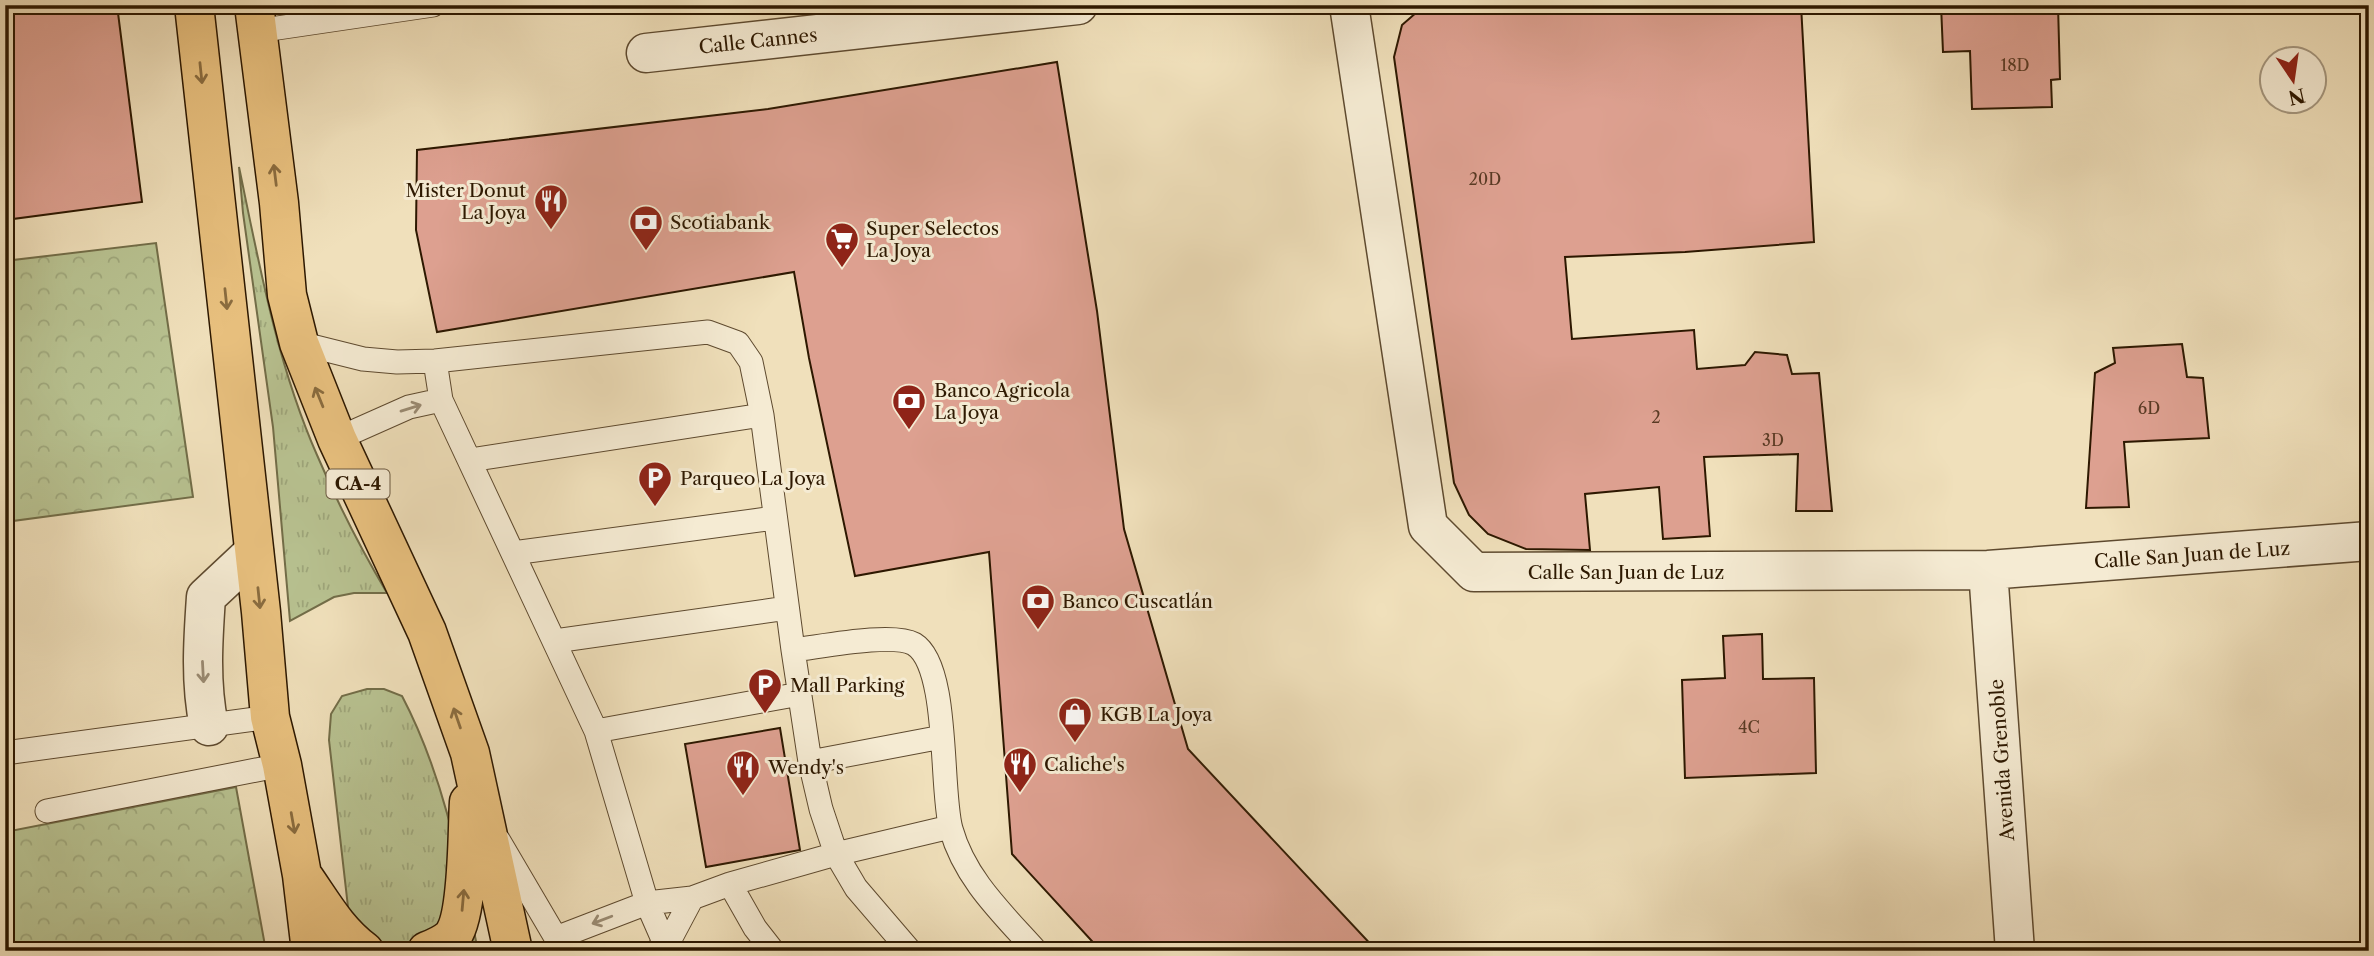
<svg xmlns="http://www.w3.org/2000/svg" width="2374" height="956" font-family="'Libre Caslon Text',serif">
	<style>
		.grass { fill: url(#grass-tufts); stroke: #726d48; stroke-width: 2 }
		.forest { fill: url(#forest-crowns); stroke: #726d48; stroke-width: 2 }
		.building { fill: #dda090; stroke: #2d1800; stroke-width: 2 }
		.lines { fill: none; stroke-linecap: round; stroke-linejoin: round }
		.service-casing { stroke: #5e4a2f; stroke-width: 25 }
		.minor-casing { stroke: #5e4a2f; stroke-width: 41 }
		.trunk-casing { stroke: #2d1800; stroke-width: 41 }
		.service { stroke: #f5ebd3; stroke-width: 23 }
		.minor { stroke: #f5ebd3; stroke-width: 38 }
		.trunk { stroke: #e8c07e; stroke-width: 38 }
		.oneway { stroke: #8a6c3f }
		.oneway2 { stroke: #9b8c74 }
		.labels { text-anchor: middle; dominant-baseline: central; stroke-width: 6; stroke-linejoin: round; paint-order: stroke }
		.number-label { font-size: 16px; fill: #593a24 }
		.shield { fill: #f5ebd3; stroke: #69573f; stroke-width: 2 }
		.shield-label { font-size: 18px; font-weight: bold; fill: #2d1800 }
		.street-label { font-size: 19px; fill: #2d1800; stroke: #f5ebd3 }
		.poi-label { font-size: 19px; fill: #2d1800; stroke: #f5ebd3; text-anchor: start }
	</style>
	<defs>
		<pattern id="grass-tufts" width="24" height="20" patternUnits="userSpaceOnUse" patternTransform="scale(1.75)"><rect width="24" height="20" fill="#b8c291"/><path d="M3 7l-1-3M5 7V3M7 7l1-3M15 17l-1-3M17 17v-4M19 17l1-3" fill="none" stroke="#9ea67b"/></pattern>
		<pattern id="forest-crowns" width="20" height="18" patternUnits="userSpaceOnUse" patternTransform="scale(1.75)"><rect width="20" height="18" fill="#b8c291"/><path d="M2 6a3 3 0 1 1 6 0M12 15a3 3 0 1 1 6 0" fill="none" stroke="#9ea67b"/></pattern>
	</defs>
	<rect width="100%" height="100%" fill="#f0e0bb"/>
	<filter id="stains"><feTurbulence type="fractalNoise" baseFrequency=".00286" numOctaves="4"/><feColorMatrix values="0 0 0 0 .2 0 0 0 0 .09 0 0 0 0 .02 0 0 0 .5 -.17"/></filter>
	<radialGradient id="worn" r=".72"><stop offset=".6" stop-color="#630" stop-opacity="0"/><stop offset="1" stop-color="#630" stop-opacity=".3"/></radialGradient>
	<!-- grass -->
	<path class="grass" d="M239,167C259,263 277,364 317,455C337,502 361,549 387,593H354L334,597L290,621L273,427L243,213Z
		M367,689H384L402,696C444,776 460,863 478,951H353L329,740L331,714L342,696Z"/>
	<!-- forest -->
	<path class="forest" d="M156,243L193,497L5,522V261Z
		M236,787L266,951H5V832Z"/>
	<!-- building -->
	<path class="building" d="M5,5H117L142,202L5,220Z
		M1425,5H1801L1814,242L1685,252L1565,257L1572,339L1694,330L1697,369L1745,365L1755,352L1787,355L1792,374L1819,373L1832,511H1796L1798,454L1704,457L1710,536L1663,539L1659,487L1585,494L1590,550L1526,549L1488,534L1469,515L1454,483L1394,57L1402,25Z
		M1941,5H2058L2060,79L2051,80L2052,107L1972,109L1970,51L1943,52Z
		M1057,62L1097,311L1124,529L1188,749L1377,951H1101L1012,854L989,552L855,576L809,358L794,272L437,332L416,230L417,150L768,109Z
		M2182,344L2187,377L2203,378L2209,438L2124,442L2129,507L2086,508L2095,373L2115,363L2113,348Z
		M1762,634L1763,679L1814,678L1816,773L1685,778L1682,680L1725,678L1723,636Z
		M780,728L800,850L706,867L685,744Z"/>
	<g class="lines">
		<!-- service casing -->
		<g class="service-casing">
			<path id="service" d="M257,31L433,5
				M299,343L363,359L397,362L435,361L708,332L738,343L751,362L762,415L793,650L810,762L821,809L836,854L856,888L910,951
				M435,361L441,400L596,731L647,903L668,951
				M337,439L409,407L441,400
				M470,460L762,415
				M513,553L775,518
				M555,641L787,608
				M793,650C820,647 892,632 914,644C950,666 940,790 951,829C965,879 1002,913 1036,951
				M596,731L800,694
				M5,753L270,717
				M810,762L942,737
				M47,811L282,765
				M499,841L556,938L560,951
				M730,884L755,928L773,951
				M556,938L647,903L692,898L730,884L836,854L950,827
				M656,951L666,947L692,898"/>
		</g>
		<!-- minor casing -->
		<g class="minor-casing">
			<path id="minor" d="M1349,5L1428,526L1474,572L1988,570L2369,541
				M646,53L1078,5
				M1988,570L2015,951
				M209,726C200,683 203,640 206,597L254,552"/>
		</g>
		<!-- trunk casing -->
		<g class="trunk-casing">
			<path id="trunk" d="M194,5L261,612L270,717L282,765L302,875L311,951
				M254,5L279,203L287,295L299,343L337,439L427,632L470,753L513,951
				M305,879C323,905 338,932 364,951
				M427,951C435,948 444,944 451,938C469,918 467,831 469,802"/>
		</g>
		<!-- service -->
		<use href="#service" class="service"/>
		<!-- minor -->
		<use href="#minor" class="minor"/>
		<!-- trunk -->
		<use href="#trunk" class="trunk"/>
	</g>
	<!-- one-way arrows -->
	<defs><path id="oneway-shaft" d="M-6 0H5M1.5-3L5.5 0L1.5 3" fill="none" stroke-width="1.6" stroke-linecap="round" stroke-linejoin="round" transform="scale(1.75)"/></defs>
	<g class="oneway">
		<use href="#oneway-shaft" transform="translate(201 73) rotate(84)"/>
		<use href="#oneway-shaft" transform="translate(275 175) rotate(-97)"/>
		<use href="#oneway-shaft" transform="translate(226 299) rotate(84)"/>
		<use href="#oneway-shaft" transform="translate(319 397) rotate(-112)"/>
		<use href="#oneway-shaft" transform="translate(259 598) rotate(84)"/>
		<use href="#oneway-shaft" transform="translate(457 718) rotate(-109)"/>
		<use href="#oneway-shaft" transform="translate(293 823) rotate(80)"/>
		<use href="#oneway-shaft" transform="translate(463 900) rotate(-85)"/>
	</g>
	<g class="oneway2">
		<use href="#oneway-shaft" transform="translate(411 408) rotate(-17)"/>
		<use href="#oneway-shaft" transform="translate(203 672) rotate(87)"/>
		<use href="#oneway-shaft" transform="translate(602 920) rotate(159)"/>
	</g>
	<!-- icons -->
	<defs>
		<g id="restaurant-pin" transform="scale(1.75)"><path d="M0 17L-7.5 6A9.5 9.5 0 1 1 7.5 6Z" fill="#8f2418" stroke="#f5ebd3"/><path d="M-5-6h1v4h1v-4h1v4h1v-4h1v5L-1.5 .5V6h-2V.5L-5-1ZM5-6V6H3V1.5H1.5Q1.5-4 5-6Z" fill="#fff"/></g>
		<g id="bank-pin" transform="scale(1.75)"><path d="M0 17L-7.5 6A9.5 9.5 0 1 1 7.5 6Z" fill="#8f2418" stroke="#f5ebd3"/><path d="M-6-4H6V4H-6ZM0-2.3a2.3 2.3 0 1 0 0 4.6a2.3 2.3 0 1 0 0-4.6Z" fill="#fff"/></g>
		<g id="supermarket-pin" transform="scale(1.75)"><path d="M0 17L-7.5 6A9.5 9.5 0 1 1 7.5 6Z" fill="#8f2418" stroke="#f5ebd3"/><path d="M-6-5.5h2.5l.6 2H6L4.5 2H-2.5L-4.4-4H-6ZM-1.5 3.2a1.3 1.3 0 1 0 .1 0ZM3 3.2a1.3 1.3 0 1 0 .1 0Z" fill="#fff"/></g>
		<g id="parking-pin" transform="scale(1.75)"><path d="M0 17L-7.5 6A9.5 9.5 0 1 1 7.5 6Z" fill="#8f2418" stroke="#f5ebd3"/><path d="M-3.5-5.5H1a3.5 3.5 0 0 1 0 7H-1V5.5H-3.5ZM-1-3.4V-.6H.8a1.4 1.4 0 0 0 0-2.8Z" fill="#fff"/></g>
		<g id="shop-pin" transform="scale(1.75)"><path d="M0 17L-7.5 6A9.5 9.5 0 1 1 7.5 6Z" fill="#8f2418" stroke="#f5ebd3"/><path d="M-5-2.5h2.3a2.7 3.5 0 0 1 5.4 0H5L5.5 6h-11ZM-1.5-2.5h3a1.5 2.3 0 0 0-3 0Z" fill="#fff"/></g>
	</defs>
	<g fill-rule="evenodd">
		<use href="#restaurant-pin" x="551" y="201"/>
		<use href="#bank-pin" x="646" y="222"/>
		<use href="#supermarket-pin" x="842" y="239"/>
		<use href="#bank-pin" x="909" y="401"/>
		<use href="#parking-pin" x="655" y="478"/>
		<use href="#bank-pin" x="1038" y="601"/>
		<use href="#parking-pin" x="765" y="685"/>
		<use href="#shop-pin" x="1075" y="714"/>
		<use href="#restaurant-pin" x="1020" y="764"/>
		<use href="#restaurant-pin" x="743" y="767"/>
	</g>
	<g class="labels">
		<!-- number labels -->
		<g class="number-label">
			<text x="2015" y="65">18D</text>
			<text x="1485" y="179">20D</text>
			<text x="2149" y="408">6D</text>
			<text x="1656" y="417">2</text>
			<text x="1773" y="440">3D</text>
			<text x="1749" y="727">4C</text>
		</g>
		<!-- shield labels -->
		<rect class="shield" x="326.5" y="469.5" width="63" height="29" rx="5"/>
		<g class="shield-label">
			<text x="358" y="484">CA-4</text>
		</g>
		<!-- street labels -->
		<g class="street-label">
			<text transform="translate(758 41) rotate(-6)">Calle Cannes</text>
			<text transform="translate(2192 555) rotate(-4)">Calle San Juan de Luz</text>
			<text x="1626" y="572">Calle San Juan de Luz</text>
			<text transform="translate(2002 760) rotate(-94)">Avenida Grenoble</text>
		</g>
		<!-- poi labels -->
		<g class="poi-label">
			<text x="526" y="190" text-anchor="end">Mister Donut<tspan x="526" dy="22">La Joya</tspan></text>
			<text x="670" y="222">Scotiabank</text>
			<text x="866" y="228">Super Selectos<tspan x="866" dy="22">La Joya</tspan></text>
			<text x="934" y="390">Banco Agricola<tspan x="934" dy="22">La Joya</tspan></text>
			<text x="680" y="478">Parqueo La Joya</text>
			<text x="1062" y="601">Banco Cuscatlán</text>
			<text x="790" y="685">Mall Parking</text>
			<text x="1100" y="714">KGB La Joya</text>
			<text x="1044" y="764">Caliche's</text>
			<text x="768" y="767">Wendy's</text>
		</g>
	</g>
	<!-- margin -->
	<rect width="2374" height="956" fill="none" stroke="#f0e0bb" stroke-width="28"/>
	<rect x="7" y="7" width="2360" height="942" fill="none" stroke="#2d1800" stroke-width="3.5"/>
	<rect x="14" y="14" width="2346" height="928" fill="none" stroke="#2d1800" stroke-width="2"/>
	<!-- north arrow -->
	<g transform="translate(2293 80) rotate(167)"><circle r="33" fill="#f5ebd3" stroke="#a5977f" stroke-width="2"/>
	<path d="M0-5L12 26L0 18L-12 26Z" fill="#8f2418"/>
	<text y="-10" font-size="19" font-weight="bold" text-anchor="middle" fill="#2d1800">N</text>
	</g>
	<rect width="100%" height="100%" filter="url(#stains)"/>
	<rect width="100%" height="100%" fill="url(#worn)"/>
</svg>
